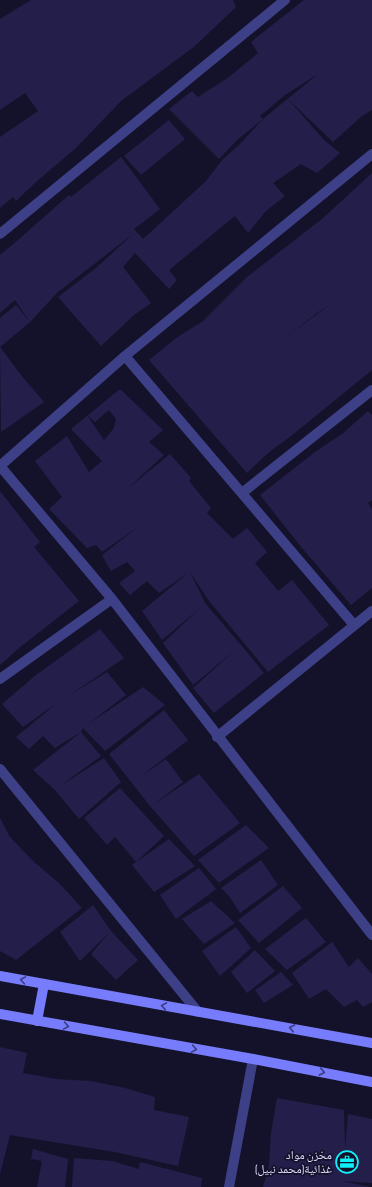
<svg xmlns="http://www.w3.org/2000/svg" width="372" height="1187" font-family="'Sofia Sans Condensed','Noto Naskh Arabic',sans-serif">
	<style>
		.building { fill: #241e4b; fill-rule: evenodd }
		.lines { fill: none; stroke-linecap: round; stroke-linejoin: round }
		.street { stroke: #3e4087; stroke-width: 10 }
		.secondary { stroke: #767cfb; stroke-width: 10 }
		.oneway { stroke: #3b3c7e }
		.labels { text-anchor: middle; dominant-baseline: central; stroke-width: 3.5; stroke-linejoin: round; paint-order: stroke }
		.poi-label { font-size: 12px; fill: #dddcfe; stroke: #14122a; text-anchor: end }
	</style>
	<rect width="100%" height="100%" fill="#14122a"/>
	<!-- building -->
	<path class="building" d="M31,0H233L236,7L195,46L121,101L76,148L36,182L16,201L13,197L0,208V137L38,111L25,93L0,110V19Z
		M304,0H372V110L362,116L333,142L289,100L324,140L340,153L317,173L301,164L273,183L285,196L266,211L248,233L235,216L169,270L177,280L169,289L135,253L123,267L151,303L134,315L101,346L58,297L97,267L133,234L58,292L30,322L0,347V318L16,305L30,322L15,300L0,313V255L18,240L69,195L71,197L121,157L160,209L134,229L143,239L206,181L223,159L239,145L263,119L318,74L285,95L260,116L263,119L237,140L219,159L169,109L192,91L198,97L229,77L258,53L251,42Z
		M169,120L185,139L141,175L124,156Z
		M372,173V370L291,436L268,453L247,473L149,360L176,338L203,321L247,277L322,219ZM332,303L286,337L317,313Z
		M0,347L21,375L44,402L1,432Z
		M120,389L163,430L149,442L164,455L127,489L170,454L191,478L189,481L211,508L207,513L233,539L247,528L267,552L255,563L278,591L292,580L329,625L268,672L209,601L190,572L205,603L241,645L264,673L214,713L193,688L234,651L193,685L163,643L199,609L162,640L142,611L188,573L159,593L147,581L130,595L119,583L135,571L127,562L111,571L102,555L138,527L102,552L96,545L87,548L49,509L62,497L35,461L67,436L89,472L102,461L71,429ZM109,410L116,419L114,428L104,440L87,415L95,422Z
		M368,411L372,415V500L368,503L372,509V588L351,605L302,548L260,495L315,452L342,434Z
		M0,491L40,542L34,547L79,601L19,648L0,665Z
		M100,629L124,658L70,695L107,672L126,695L88,724L143,687L165,705L105,751L83,728L81,732L55,748L43,736L29,749L16,737L57,703L23,727L2,704L36,675Z
		M164,710L188,740L140,777L166,759L183,782L154,804L199,774L240,823L194,856L150,806L109,754Z
		M81,732L101,756L60,786L104,758L121,782L79,819L55,790L33,770Z
		M120,788L164,836L136,862L169,839L195,866L154,892L132,865L136,862L115,837L107,845L84,818Z
		M0,818L10,837L33,861L59,883L82,908L16,960L0,951Z
		M246,825L269,848L219,883L198,860Z
		M261,860L278,885L240,913L229,896L221,888Z
		M199,868L216,889L176,919L160,895Z
		M283,886L302,908L259,943L238,920Z
		M211,901L235,923L204,944L182,919Z
		M93,905L111,931L138,960L116,980L91,954L110,932L80,961L60,932Z
		M306,918L326,942L287,970L265,949Z
		M236,927L251,948L220,976L202,951Z
		M332,942L349,967L358,958L372,974V1002L363,1007L357,1000L344,1007L326,989L309,999L292,973Z
		M255,950L275,971L247,993L231,972Z
		M281,972L293,985L264,1003L255,990Z
		M0,1047L27,1053L23,1073L56,1079L91,1081L125,1088L155,1097L154,1110L189,1117L178,1166L115,1152L10,1135L0,1174Z
		M277,1098L344,1110L345,1148L348,1114L372,1119V1183L342,1181L370,1187H263L269,1165L271,1133Z
		M33,1149L68,1159L65,1187H37L42,1161L31,1159Z
		M74,1158L112,1161L139,1169L140,1162L202,1178L201,1187H72Z"/>
	<g class="lines">
		<!-- street -->
		<path class="street" d="M0,234L285,0
			M125,356L354,625
			M0,466L112,599L372,935
			M0,466L125,356L372,154
			M242,493L372,390
			M0,679L112,599
			M217,737L372,611
			M0,769L198,1012
			M229,1187L253,1059"/>
		<!-- secondary -->
		<path class="secondary" d="M0,976L372,1043
			M0,1014L253,1059L372,1082
			M37,1021L44,984"/>
	</g>
	<!-- one-way arrows -->
	<defs><path id="oneway-chevron" d="M-2-3.5L2.5 0L-2 3.5" fill="none" stroke-width="1.6" stroke-linecap="round" stroke-linejoin="round"/></defs>
	<g class="oneway">
		<use href="#oneway-chevron" transform="translate(23 980) rotate(-170)"/>
		<use href="#oneway-chevron" transform="translate(164 1006) rotate(-170)"/>
		<use href="#oneway-chevron" transform="translate(66 1026) rotate(10)"/>
		<use href="#oneway-chevron" transform="translate(292 1028) rotate(-169)"/>
		<use href="#oneway-chevron" transform="translate(194 1049) rotate(10)"/>
		<use href="#oneway-chevron" transform="translate(322 1072) rotate(11)"/>
	</g>
	<!-- icons -->
	<defs>
		<g id="office-ring" transform="scale(1.15)"><circle r="9.5" fill="#14122a" stroke="#0ef1f8" stroke-width="1.5"/><path d="M-6-3h4V-5.5h4V-3h4V5H-6ZM-1-4.5V-3h2v-1.5ZM-6 0V1H6V0Z" fill="#0ef1f8"/></g>
	</defs>
	<g fill-rule="evenodd">
		<use href="#office-ring" x="347" y="1162"/>
	</g>
	<g class="labels">
		<!-- poi labels -->
		<g class="poi-label">
			<text x="332" y="1155">مخزن مواد<tspan x="332" dy="14">غذائية(محمد نبيل)</tspan></text>
		</g>
	</g>
</svg>
